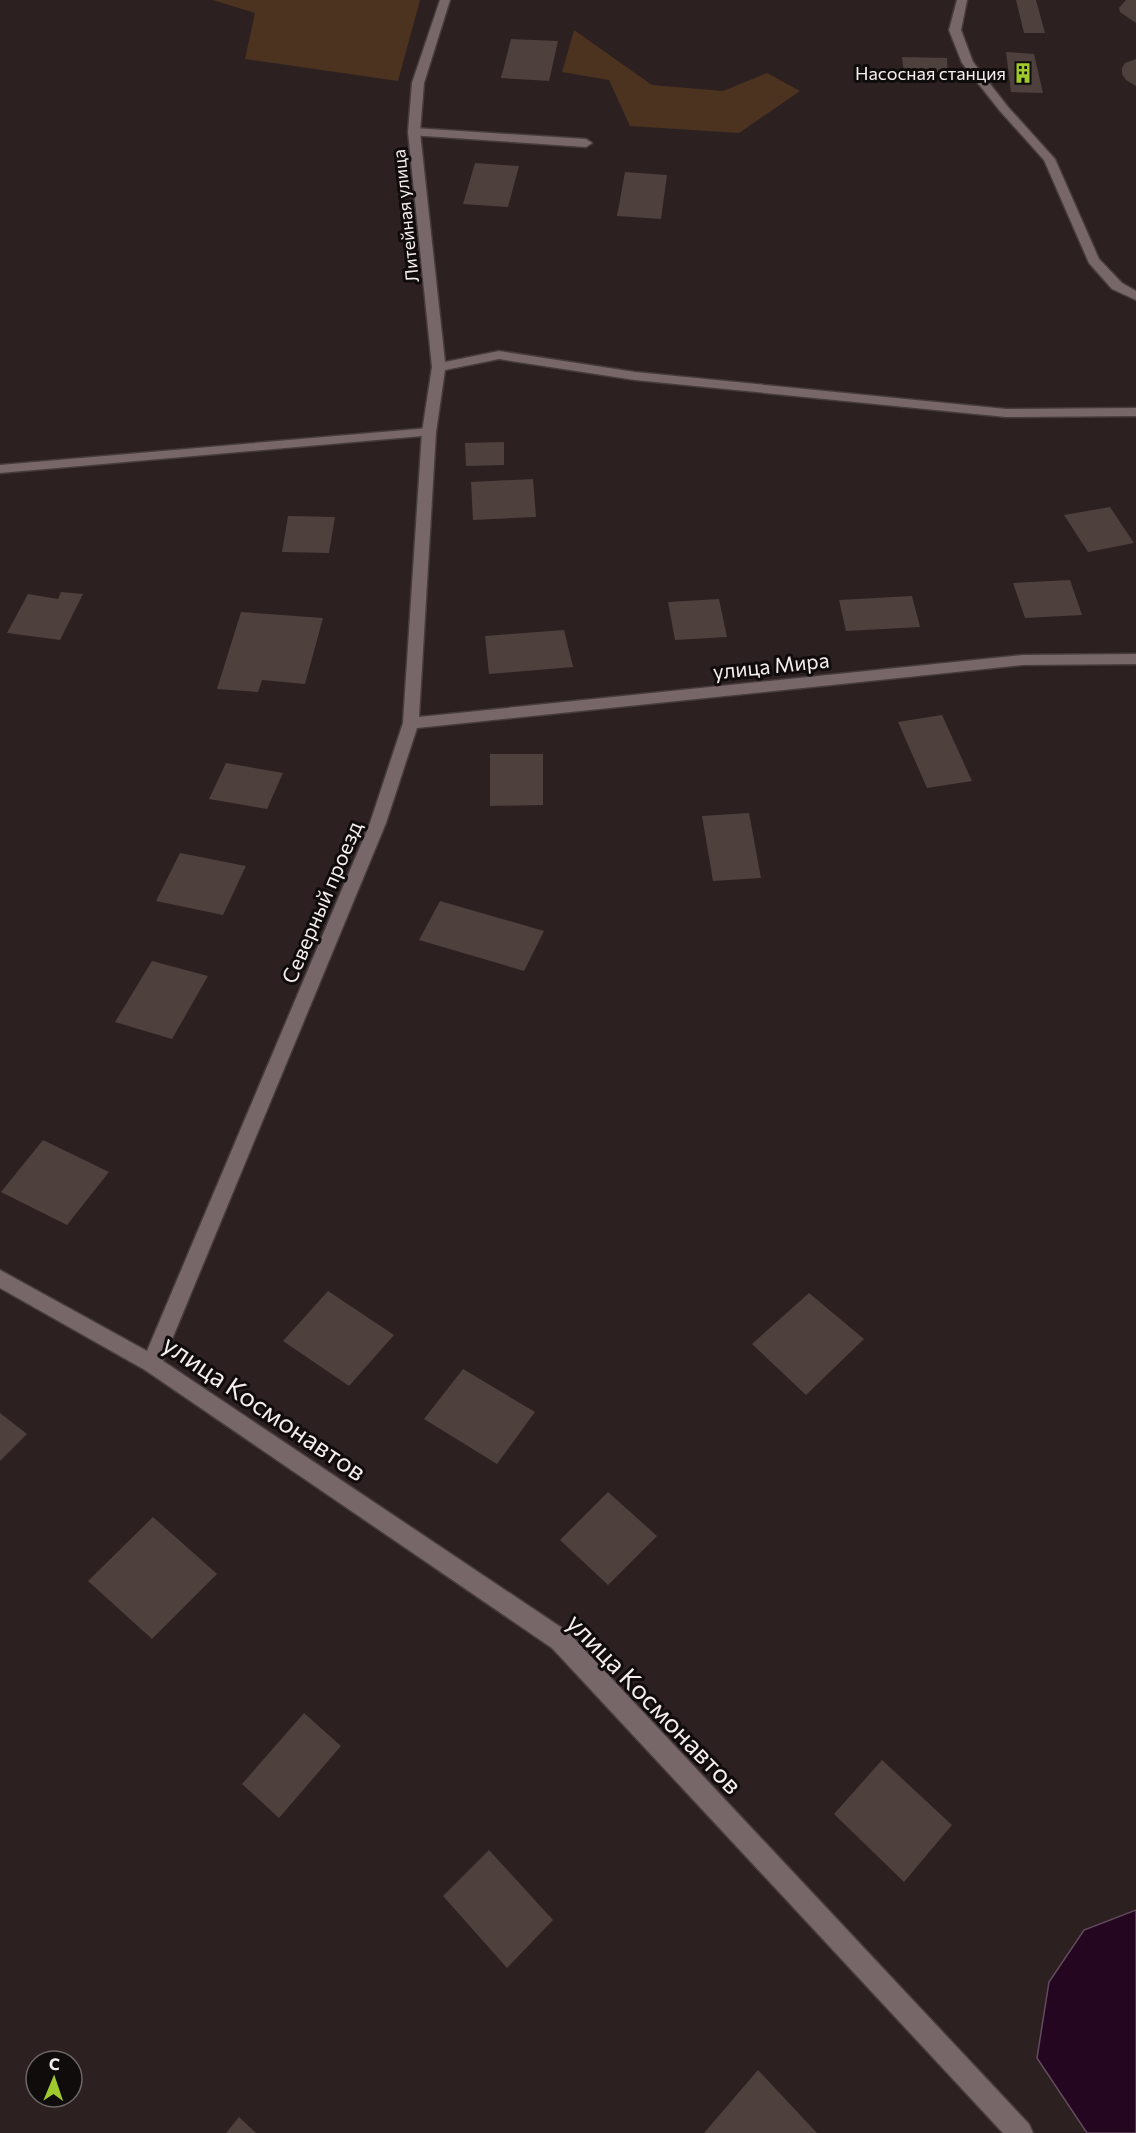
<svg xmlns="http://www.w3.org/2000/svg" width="1136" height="2133" font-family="Commissioner,sans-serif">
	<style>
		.green { fill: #4b3320 }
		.water { fill: #240620; stroke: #634b5e; stroke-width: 1.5 }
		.building { fill: #4e403c }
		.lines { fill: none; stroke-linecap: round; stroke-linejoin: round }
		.lane-casing { stroke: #463c3c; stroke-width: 3 }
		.street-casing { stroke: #463c3c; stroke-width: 3 }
		.lane { fill: #776768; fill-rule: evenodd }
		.street { fill: #776768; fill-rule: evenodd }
		.labels { text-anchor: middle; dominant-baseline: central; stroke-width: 6; stroke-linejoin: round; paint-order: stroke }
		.far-poi-label { font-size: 18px; fill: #f6eded; stroke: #110c0c; text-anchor: end }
		.far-street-label { font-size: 18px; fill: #f6eded; stroke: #110c0c }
		.street-label { font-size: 21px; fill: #f6eded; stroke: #110c0c }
		.near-street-label { font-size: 26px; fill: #f6eded; stroke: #110c0c }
	</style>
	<rect width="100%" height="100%" fill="#2d2021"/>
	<!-- green -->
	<path class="green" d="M213,0H420L398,81L245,59L255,13Z
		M574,30L652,85L723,91L767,73L800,91L739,133L630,126L609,80L562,72Z"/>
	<!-- water -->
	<path class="water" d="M1136,1910V2133H1087L1037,2058L1049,1982L1084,1930Z"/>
	<!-- building -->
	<path class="building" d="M1016,0H1036L1045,33H1024Z
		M1126,0H1136V23L1120,12L1119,8Z
		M511,39L558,41L549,81L501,78Z
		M1006,52L1034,54L1043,93L1011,92Z
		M902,57L947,58L948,75L904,73Z
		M1136,59V86L1126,80L1122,74V68L1125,63Z
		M475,163L519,166L508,207L463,204Z
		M625,172L667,175L661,219L617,216Z
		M504,442V465L466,466L465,443Z
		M533,479L536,517L473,520L471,482Z
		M1110,507L1134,543L1088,552L1064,515Z
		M288,516L335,517L329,553L282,552Z
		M1070,580L1082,615L1025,618L1013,583Z
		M61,592L83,594L60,640L7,633L28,594L58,599Z
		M912,596L920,627L846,631L839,600Z
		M719,599L727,637L675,640L668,602Z
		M241,612L323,618L305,684L262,680L258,692L217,689Z
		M564,630L573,667L489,674L485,636Z
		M942,715L972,781L927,788L898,722Z
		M490,754H543V805L490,806Z
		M226,763L283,773L267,809L209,799Z
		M749,813L761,878L713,881L702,816Z
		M180,853L246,866L223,915L156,901Z
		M440,901L544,931L524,971L419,940Z
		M152,961L208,976L172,1039L115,1022Z
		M43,1140L109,1172L67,1225L1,1192Z
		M328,1291L394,1335L349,1386L283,1341Z
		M809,1293L864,1339L806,1395L752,1344Z
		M463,1369L535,1412L497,1464L424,1419Z
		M0,1413L27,1434L0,1461Z
		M608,1492L657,1536L608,1585L560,1540Z
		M153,1517L217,1574L152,1639L88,1581Z
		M304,1713L341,1746L279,1818L242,1784Z
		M882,1760L952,1825L904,1882L834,1814Z
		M489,1850L553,1920L507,1968L443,1896Z
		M758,2070L817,2133H704Z
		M239,2117L256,2133H226Z"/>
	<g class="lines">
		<!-- lane casing -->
		<g class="lane-casing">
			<path id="lane" d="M957,0H967L961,30L973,62L1008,107L1055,159L1099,259L1122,283L1136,291V300L1112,289L1089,263L1044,160L1000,111L962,63L949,30Z
				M414,128L586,139L592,143L586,147L410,135V129Z
				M429,428L434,429L436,432L434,435L0,473V465Z"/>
		</g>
		<!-- street casing -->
		<g class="street-casing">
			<path id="street" d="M440,0H450L424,83L420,132L445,362L499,351L635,372L1006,409L1136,408V416L1006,417L635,380L499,359L445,370L436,432L419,717L1023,655L1136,654V664L1023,665L417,728L386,823L163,1361L568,1632L1029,2124L1033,2133H1003L552,1648L145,1370L0,1288V1270L147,1351L370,823L403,723L422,432L432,367L408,132L412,83Z"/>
		</g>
		<!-- lane -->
		<use href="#lane" class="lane"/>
		<!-- street -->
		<use href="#street" class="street"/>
	</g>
	<!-- icons -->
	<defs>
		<g id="building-bare" transform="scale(1.62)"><path d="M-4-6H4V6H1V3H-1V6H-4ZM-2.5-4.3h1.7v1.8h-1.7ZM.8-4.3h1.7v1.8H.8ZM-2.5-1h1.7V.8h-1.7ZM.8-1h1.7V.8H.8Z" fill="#9fca2d" stroke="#110c0c" stroke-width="2.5" paint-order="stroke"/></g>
	</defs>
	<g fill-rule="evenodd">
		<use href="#building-bare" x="1023" y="73"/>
	</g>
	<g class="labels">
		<!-- far-poi labels -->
		<g class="far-poi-label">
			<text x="1006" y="73">Насосная станция</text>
		</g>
		<!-- far-street labels -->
		<g class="far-street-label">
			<text transform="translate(405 216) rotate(-96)">Литейная улица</text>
		</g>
		<!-- street labels -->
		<g class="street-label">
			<text transform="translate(771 665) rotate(-6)">улица Мира</text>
			<text transform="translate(321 902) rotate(-67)">Северный проезд</text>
		</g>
		<!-- near-street labels -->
		<g class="near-street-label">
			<text transform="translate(265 1407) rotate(34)">улица Космонавтов</text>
			<text transform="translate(655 1703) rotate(46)">улица Космонавтов</text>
		</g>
	</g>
	<!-- north arrow -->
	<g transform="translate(54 2079) rotate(2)"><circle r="28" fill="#110c0c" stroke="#6d6666" stroke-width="1.5"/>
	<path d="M0-4.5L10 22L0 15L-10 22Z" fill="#9fca2d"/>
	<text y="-9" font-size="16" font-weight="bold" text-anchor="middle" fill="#f6eded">С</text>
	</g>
</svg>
